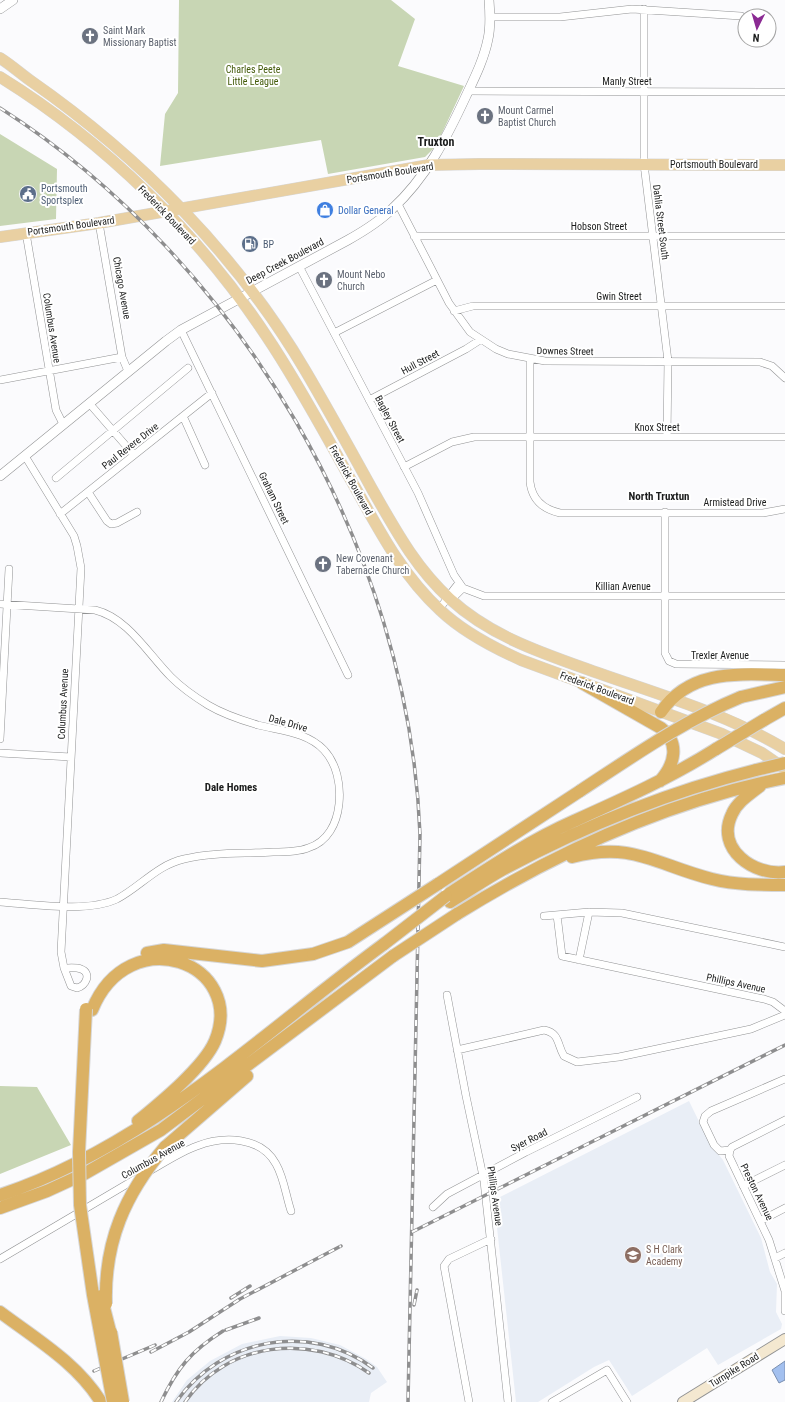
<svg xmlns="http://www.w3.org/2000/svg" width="785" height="1402" font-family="'Roboto Condensed',sans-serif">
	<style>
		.built { fill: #e9eef6 }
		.green { fill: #c8d6b4 }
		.water { fill: #a3c0ef; stroke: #7a8fb0 }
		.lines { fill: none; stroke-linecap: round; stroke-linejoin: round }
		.minor-casing { stroke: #929394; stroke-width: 8 }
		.tertiary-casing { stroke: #929394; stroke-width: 10 }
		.secondary-casing { stroke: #929394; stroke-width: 12 }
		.primary-casing { stroke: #d6d6d6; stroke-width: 12 }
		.motorway-casing { stroke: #d6d6d6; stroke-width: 14 }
		.minor { stroke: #fff; stroke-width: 7 }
		.tertiary { stroke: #fff; stroke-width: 9 }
		.secondary { stroke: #f4e8d0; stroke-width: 10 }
		.primary { stroke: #e9d0a2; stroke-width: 11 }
		.motorway { stroke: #dbb164; stroke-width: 12 }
		.rail-casing { stroke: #8e8e8f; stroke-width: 3.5 }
		.rail { stroke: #fff; stroke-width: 2; stroke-dasharray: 6; stroke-linecap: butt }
		.motorway-bridge-casing { stroke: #d6d6d6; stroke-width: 14; stroke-linecap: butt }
		.motorway-bridge { stroke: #dbb164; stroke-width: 12 }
		.labels { text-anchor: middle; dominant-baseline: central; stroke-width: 4; stroke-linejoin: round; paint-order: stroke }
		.worship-label { font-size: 10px; fill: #5b616d; stroke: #fff; text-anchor: start }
		.park-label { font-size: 10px; fill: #445b0b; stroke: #fff }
		.street-label { font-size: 10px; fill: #1b1c1c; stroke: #fff }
		.service-label { font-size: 10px; fill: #4e5e75; stroke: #fff; text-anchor: start }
		.shop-label { font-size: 10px; fill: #366cbe; stroke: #fff; text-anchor: start }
		.education-label { font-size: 10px; fill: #785e54; stroke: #fff; text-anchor: start }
		.neighbourhood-label { font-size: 11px; font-weight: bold; fill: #1b1c1c; stroke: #fff }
		.quarter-label { font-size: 12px; font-weight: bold; fill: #1b1c1c; stroke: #fff }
	</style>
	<rect width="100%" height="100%" fill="#fbfbfd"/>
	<!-- built -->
	<path class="built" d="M689,1101L710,1144L723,1160L761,1238L770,1272L777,1284L776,1312L782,1324L781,1329L718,1365L707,1348L632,1396L609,1360L594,1367L538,1402H516L494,1200Z
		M280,1336L311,1338L340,1345L366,1359L377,1367L387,1382L371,1393L369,1402H172L187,1380L210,1361L242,1344Z"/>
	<!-- green -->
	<path class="green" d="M179,0H391L415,19L398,66L464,86L436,146L425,157L328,174L321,140L160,166L165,114L178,93Z
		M0,134L57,169L56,219L0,226Z
		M0,1086L37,1087L71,1145L0,1174Z"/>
	<!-- water -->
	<path class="water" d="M785,1361V1380L779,1383L772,1370Z"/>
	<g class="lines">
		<!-- minor casing -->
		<g class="minor-casing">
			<path id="minor" d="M644,9V164L668,361L667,437
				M491,17H560L632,9L741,16
				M468,91L785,92
				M398,204L449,303L470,332L496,349L508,354L545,361L760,362L772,366L785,378
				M99,223L122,357L128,371
				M26,233L56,410L63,424
				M414,236H785
				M299,266L418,493L454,575L463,588L484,596H785
				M454,311L473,306H785
				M181,330L348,675
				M334,333L437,280
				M530,360V482C532,499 542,509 560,513H763L785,509
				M0,380L122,357
				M369,400L466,349L480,340
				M89,403L134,455
				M183,416L205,465
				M25,456L74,536L77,546L81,568L61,952L64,968L71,986L77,988C86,986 92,973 81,969C76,967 69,968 64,968
				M404,467L452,442L474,437H785
				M56,478L188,368
				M88,492L107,521L111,524L117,523L137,512
				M665,512V653L669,661L676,664L785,665
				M60,514L212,393
				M449,598H453L463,588
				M0,604L95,610C128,618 148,654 171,677C182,688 195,697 208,705C223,714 241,720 258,725C281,731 307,732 324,750C337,764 341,785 339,804C337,823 328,842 308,848C298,852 284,852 273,852C244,854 212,852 184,859C157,865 140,887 117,899C87,913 33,904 0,902
				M439,609C447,600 451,592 459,583
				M0,739L9,569
				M0,753L71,757
				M557,915L562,956L764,999L773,1002L785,1011
				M544,916L589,912L622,913L785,947
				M579,960L589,912
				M447,995L466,1096L484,1181L508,1402
				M457,1050L544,1030C560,1033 557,1045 564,1056L577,1062L619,1057L751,1029L785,1015
				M730,1150L729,1156L769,1240L785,1291V1311
				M730,1150L720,1151L714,1145L703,1122L705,1116L711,1111L785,1079
				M730,1150L732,1147L785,1120
				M148,1172C164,1163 180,1152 197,1146C223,1136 261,1136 276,1164C284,1178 286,1196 291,1211
				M743,1186L785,1165
				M433,1207L447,1194L526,1152L637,1097
				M760,1221L785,1208
				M775,1258L785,1253
				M0,1259L139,1177
				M469,1402L444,1266L449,1259L491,1239
				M552,1402L607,1370L627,1402"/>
		</g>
		<!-- tertiary casing -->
		<g class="tertiary-casing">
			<path id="tertiary" d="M0,9L13,0
				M0,476L166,341L181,330L348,240C364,231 379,222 392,209C426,178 447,137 466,96C475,77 484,59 488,39C491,26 490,13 489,0"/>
		</g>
		<!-- secondary casing -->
		<g class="secondary-casing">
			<path id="secondary" d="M683,1402L785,1339"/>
		</g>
		<!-- primary casing -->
		<g class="primary-casing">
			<path id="primary" d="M0,58C11,65 20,73 31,81C140,157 237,255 305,370C328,409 350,449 372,489C395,529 415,567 450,599C488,634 536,651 584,668C650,692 724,712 785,749
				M0,77C105,142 199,234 267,337C300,386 327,438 356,489C380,532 403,576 440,610C463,632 492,647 521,660L722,734L762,753L784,768
				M0,237L99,223L429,165L480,164L785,165"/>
		</g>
		<!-- motorway casing -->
		<g class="motorway-casing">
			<path id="motorway" d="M582,683L661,728C680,743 675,764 660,781
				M741,697L785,687
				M661,712C690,669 739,674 785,675
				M764,720L785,708
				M760,786C750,794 737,802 732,814C715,849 754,876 785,872
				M572,857C633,841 656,865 712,879C736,885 760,885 785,885
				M438,884L580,791
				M450,893C490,867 531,840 574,821C623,799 670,778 716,749
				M450,902C467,892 484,880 502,870C582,827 668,792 756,770
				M457,914C557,852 669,801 785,778
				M147,953L164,950L262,961L313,954
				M92,1010C129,919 247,963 215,1041C204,1067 160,1103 138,1121
				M165,1147L247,1076
				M0,1195C148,1146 261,1034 384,944
				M0,1208L47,1191L84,1174L161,1130L393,956
				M0,1312C36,1339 77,1363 101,1402"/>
		</g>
		<!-- minor -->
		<use href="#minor" class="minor"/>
		<!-- tertiary -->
		<use href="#tertiary" class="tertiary"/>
		<!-- secondary -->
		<use href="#secondary" class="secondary"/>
		<!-- primary -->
		<use href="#primary" class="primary"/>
		<!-- motorway -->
		<use href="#motorway" class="motorway"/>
		<!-- rail casing -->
		<g class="rail-casing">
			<path id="rail" d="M0,108C240,261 409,549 420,834L408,1402
				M412,1232L785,1045
				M231,1298L250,1286
				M414,1305L417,1290
				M226,1330L259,1318
				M151,1352L189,1332L240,1299L341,1246
				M94,1371L155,1345
				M161,1402C177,1368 191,1351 223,1331
				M176,1402C221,1338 310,1321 373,1368
				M185,1402C226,1342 311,1332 369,1373"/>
		</g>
		<!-- rail -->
		<use href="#rail" class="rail"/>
		<!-- motorway-bridge casing -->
		<g class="motorway-bridge-casing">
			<path id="motorway-bridge" d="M716,749L764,720
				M756,770L785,763
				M580,791C632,757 683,721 741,697
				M384,944L446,896
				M313,954L348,942L438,884
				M393,956L457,914
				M86,1009L79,1152L80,1205L93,1295L113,1402
				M101,1296L112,1339
				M106,1304C104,1242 125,1194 165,1147
				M111,1332L123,1402"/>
		</g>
		<!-- motorway-bridge -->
		<use href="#motorway-bridge" class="motorway-bridge"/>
	</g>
	<!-- icons -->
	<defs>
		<g id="church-disc" transform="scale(0.9)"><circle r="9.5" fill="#6b7280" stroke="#fff"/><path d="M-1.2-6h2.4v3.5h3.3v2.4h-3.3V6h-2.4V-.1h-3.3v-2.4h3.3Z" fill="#fff"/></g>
		<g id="civic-disc" transform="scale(0.9)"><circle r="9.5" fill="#5c6f8a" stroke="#fff"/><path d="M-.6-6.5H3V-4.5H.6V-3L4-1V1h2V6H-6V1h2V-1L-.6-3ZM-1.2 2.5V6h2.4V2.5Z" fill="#fff"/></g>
		<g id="shop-disc" transform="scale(0.9)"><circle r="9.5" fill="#3f7fe0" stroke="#fff"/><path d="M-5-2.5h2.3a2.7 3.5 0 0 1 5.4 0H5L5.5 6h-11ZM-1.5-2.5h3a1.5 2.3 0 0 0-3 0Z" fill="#fff"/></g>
		<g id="fuel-disc" transform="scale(0.9)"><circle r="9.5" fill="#5c6f8a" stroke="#fff"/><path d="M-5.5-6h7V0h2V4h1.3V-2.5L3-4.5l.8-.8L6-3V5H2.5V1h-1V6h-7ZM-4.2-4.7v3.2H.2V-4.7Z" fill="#fff"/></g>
		<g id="school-disc" transform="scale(0.9)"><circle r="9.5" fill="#8d6e63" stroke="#fff"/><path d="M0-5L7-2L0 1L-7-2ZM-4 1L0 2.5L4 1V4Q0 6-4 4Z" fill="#fff"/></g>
	</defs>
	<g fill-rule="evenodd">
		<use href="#church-disc" x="90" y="36"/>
		<use href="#church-disc" x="485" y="116"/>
		<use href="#civic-disc" x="28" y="194"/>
		<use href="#shop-disc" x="325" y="210"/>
		<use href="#fuel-disc" x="250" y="244"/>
		<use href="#church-disc" x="324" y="280"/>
		<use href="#church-disc" x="323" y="564"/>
		<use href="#school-disc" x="633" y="1255"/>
	</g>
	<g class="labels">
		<!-- worship labels -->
		<g class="worship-label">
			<text x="103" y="30">Saint Mark<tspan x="103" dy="12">Missionary Baptist</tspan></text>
			<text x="498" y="110">Mount Carmel<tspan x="498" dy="12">Baptist Church</tspan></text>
			<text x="337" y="274">Mount Nebo<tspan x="337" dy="12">Church</tspan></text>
			<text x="336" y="558">New Covenant<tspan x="336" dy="12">Tabernacle Church</tspan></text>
		</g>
		<!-- park labels -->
		<g class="park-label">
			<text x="253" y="69">Charles Peete<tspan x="253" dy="12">Little League</tspan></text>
		</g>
		<!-- street labels -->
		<g class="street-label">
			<text x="627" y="81">Manly Street</text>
			<text x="714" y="164">Portsmouth Boulevard</text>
			<text transform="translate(390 173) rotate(-9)">Portsmouth Boulevard</text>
			<text transform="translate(167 215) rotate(46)">Frederick Boulevard</text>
			<text transform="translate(661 222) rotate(83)">Dahlia Street South</text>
			<text transform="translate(71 226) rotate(-8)">Portsmouth Boulevard</text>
			<text x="599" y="226">Hobson Street</text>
			<text transform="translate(285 261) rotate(-28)">Deep Creek Boulevard</text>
			<text transform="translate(122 288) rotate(80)">Chicago Avenue</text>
			<text x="619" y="296">Gwin Street</text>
			<text transform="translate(52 328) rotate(81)">Columbus Avenue</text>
			<text transform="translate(565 351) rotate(1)">Downes Street</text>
			<text transform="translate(420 362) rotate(-28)">Hull Street</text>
			<text transform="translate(390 419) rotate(62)">Bagley Street</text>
			<text x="657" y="427">Knox Street</text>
			<text transform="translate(130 446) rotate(-38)">Paul Revere Drive</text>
			<text transform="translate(351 480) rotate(61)">Frederick Boulevard</text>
			<text transform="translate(274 498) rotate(64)">Graham Street</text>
			<text x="735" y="502">Armistead Drive</text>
			<text x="623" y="586">Killian Avenue</text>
			<text x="720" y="655">Trexler Avenue</text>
			<text transform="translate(597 688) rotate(20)">Frederick Boulevard</text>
			<text transform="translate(63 704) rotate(-87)">Columbus Avenue</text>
			<text transform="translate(288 723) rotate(16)">Dale Drive</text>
			<text transform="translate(736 983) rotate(12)">Phillips Avenue</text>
			<text transform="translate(529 1140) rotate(-27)">Syer Road</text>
			<text transform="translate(153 1159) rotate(-29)">Columbus Avenue</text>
			<text transform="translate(757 1192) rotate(64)">Preston Avenue</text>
			<text transform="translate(495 1196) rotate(82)">Phillips Avenue</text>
			<text transform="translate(734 1370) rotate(-32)">Turnpike Road</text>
		</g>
		<!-- service labels -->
		<g class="service-label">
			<text x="41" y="188">Portsmouth<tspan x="41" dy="12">Sportsplex</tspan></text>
			<text x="263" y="244">BP</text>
		</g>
		<!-- shop labels -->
		<g class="shop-label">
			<text x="338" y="210">Dollar General</text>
		</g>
		<!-- education labels -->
		<g class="education-label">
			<text x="646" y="1249">S H Clark<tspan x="646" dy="12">Academy</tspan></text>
		</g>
		<!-- neighbourhood labels -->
		<g class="neighbourhood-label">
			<text x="659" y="496">North Truxtun</text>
			<text x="231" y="787">Dale Homes</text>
		</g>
		<!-- quarter labels -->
		<g class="quarter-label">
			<text x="436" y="142">Truxton</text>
		</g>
	</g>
	<!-- north arrow -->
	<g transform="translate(757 28) rotate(185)"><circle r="19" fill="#ffffff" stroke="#a4a4a4"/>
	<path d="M0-3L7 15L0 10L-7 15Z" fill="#8b2a93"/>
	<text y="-6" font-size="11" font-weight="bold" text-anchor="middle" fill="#1b1c1c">N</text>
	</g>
</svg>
